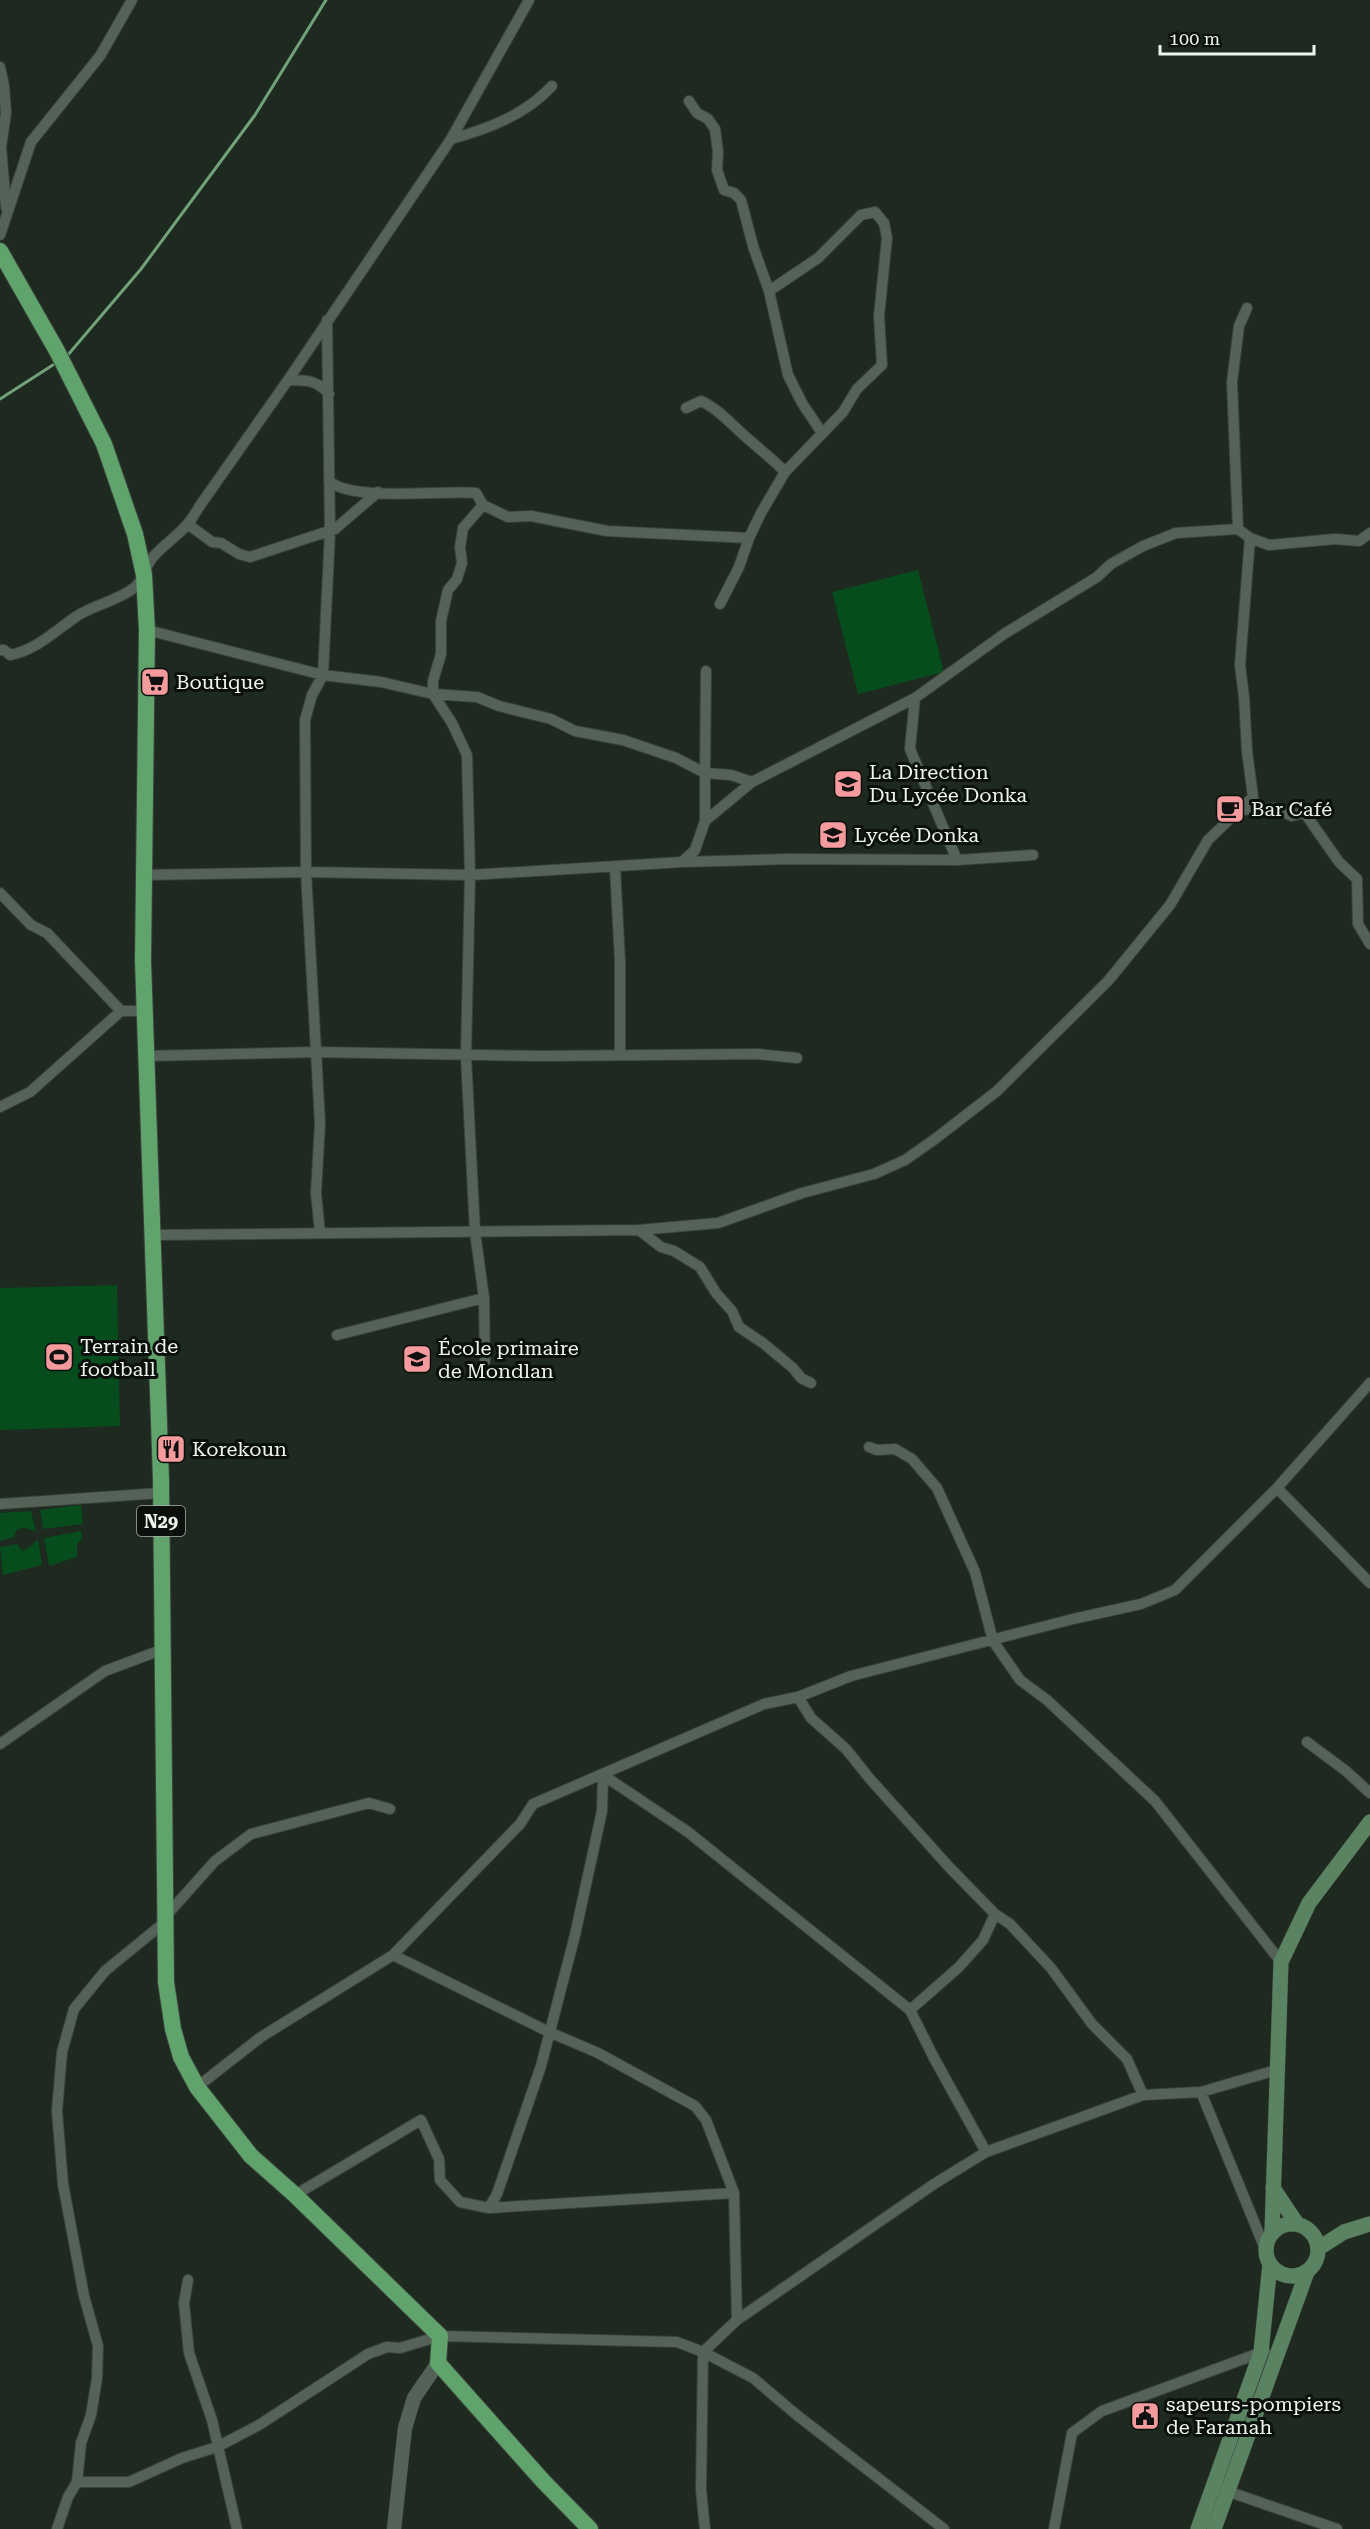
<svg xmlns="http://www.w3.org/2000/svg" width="1370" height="2529" font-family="'Roboto Serif',serif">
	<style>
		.green { fill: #064c1c }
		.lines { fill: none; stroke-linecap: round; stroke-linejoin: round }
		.stream { stroke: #72a27a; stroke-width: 3 }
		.minor-casing { stroke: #3a433b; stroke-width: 12 }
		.tertiary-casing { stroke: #3a433b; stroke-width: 15 }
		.secondary-casing { stroke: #3a433b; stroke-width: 16 }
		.primary-casing { stroke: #3a433b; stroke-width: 18 }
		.minor { stroke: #556257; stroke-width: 10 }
		.tertiary { stroke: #556257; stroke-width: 14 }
		.secondary { stroke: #5a8362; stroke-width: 15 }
		.primary { stroke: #60a36c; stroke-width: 16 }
		.labels { text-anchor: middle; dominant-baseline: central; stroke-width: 6; stroke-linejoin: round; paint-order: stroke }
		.shield { fill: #0b100c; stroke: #aab0aa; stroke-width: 1.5 }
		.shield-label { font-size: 18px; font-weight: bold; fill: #eef5ee }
		.poi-label { font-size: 20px; fill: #eef5ee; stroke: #0b100c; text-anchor: start }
	</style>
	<rect width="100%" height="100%" fill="#1e291f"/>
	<!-- green -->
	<path class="green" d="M918,570L944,672L858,694L832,592Z
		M117,1285L120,1426L0,1430V1288Z
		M81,1505L83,1524L43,1529L40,1510Z
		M31,1511L36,1532L24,1527L17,1530L14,1537L0,1541V1513Z
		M81,1531L82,1539L77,1544V1557L49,1566L44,1538Z
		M38,1539L42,1565L3,1575L0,1547L17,1544L22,1551L31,1546Z"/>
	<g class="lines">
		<!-- stream -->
		<path class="stream" d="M67,356L141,269L255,115L326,0
			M0,399L56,363"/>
		<!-- minor casing -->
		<g class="minor-casing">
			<path id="minor" d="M0,67L4,86L6,113L1,147L6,207
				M689,101L697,113L708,119L715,129L718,152L717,170L724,190L734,193L741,200L753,246L769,291L788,375L802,403L822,433
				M451,139C488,129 525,115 552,86
				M0,235L31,142L100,56L132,0
				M288,380C306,380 317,380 329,394
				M686,408L701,401C721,410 735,429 753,443C764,453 775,461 785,472
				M329,481C353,502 441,490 476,493L483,505L508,517L531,516L607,531L749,538
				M483,505L463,528L460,547L462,563L457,579L448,590L441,621V654L433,681V694L477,697L499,706L551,719L575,731L623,740L676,758L705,773V821
				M189,525L212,542L221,543L239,554L250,557L335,529L378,492
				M1238,529L1232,382L1239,326L1247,308
				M720,604L739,567L749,538L761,513L785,472L843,412L857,389L882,365L879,316L887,238L884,223L875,212L861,215L818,258L769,291
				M147,630L323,675L381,682L433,694L452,723L467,755L470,875L466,1056L475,1232L484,1298L485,1361
				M0,650H4L10,655C36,650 55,631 77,616C94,605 117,601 134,588C144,580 145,566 153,557C171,537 185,533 199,507L288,380L451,139L529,0
				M706,671L705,773L731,775L752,782
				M915,698L910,749L957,860
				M1240,810L1275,808L1292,816L1304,812L1339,862L1357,879L1358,924L1370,944
				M682,862L695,850L705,821L752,782L915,698L1004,634L1097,577L1111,564L1143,546L1176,533L1238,529L1250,538L1269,545L1335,539L1359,541L1370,533
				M615,867L620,962V1055
				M143,875L306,872L470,875L682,862L787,859L957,860L1033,855
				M0,893L31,925L47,933L121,1011
				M146,1056L316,1052L543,1056L758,1054L797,1058
				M0,1107L30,1092L121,1011H145
				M639,1230L661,1247L674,1251L700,1267L716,1293L732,1311L739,1327L763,1343L793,1368L801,1378L811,1383
				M320,1233L316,1193L320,1123L306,872L305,720L312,695L323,675L330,532L327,320
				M154,1235L639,1230L718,1223L802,1193L874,1174L905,1160L935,1139L997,1091L1108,981L1170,905L1208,840L1253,797L1247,751L1244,697L1240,665L1250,538
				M337,1335L484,1298
				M869,1447L877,1450L895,1449L912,1459L937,1488L975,1572L993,1641L1020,1680L1047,1700L1155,1801L1281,1962
				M1277,1488L1370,1583
				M0,1504L161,1493
				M798,1697L811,1718L846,1749L870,1779L950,1868L995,1914L1010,1924L1051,1968L1092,2024L1127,2059L1143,2095
				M1307,1742L1346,1771L1370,1793
				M0,1744L105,1671L161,1650
				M603,1775L688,1832L910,2010L934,2058L986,2152
				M165,1917L215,1861L251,1834L369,1803L390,1809
				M393,1955L549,2032L598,2053L695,2106L706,2120L734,2193L489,2208L497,2194L541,2066L575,1935L602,1811L603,1775
				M910,2010L959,1967L983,1940L995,1914
				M197,2087L261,2037L393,1955L520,1824L533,1804L764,1704L798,1697L851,1676L1073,1619L1141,1604L1175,1590L1277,1488L1370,1383
				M1201,2092L1266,2251
				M734,2193L737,2320
				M295,2195L421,2120L439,2159L440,2180L460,2202L489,2208
				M188,2280L184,2303L189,2353L212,2420L237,2529
				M77,2482H129L182,2458L217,2447L259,2425L368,2354L387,2347L400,2348L440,2336L677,2342L703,2352L753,2378L798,2416L944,2529
				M1221,2489L1337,2529
				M57,2529L68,2497L77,2482L81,2443L91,2415L97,2378L98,2346L84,2296L63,2184L57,2111L62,2052L74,2009L105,1971L165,1922
				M705,2529L701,2490L703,2352L737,2320L934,2184L986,2152L1143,2095L1201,2092L1276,2070
				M1054,2529L1072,2433L1102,2411L1265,2351"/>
		</g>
		<!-- tertiary casing -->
		<g class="tertiary-casing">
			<path id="tertiary" d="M394,2529L405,2428L414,2398L438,2363"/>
		</g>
		<!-- secondary casing -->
		<g class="secondary-casing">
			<path id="secondary" d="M1273,2188L1297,2224
				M1266 2250a26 26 0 1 1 52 0a26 26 0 1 1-52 0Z
				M1272,2232L1281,1962L1309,1903L1370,1822
				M1319,2248L1344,2232L1370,2224
				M1198,2529L1261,2352L1270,2264
				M1214,2529L1307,2272"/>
		</g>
		<!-- primary casing -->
		<g class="primary-casing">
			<path id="primary" d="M0,251L57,351L104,444L135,534L144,575L147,630L143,961L161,1480L166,1982L173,2029L181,2057L197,2087L251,2156L295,2195L440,2336L438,2363L543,2481L590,2529"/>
		</g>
		<!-- minor -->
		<use href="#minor" class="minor"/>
		<!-- tertiary -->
		<use href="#tertiary" class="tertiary"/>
		<!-- secondary -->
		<use href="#secondary" class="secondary"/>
		<!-- primary -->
		<use href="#primary" class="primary"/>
	</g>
	<!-- icons -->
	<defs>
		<g id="supermarket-square" transform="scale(1.5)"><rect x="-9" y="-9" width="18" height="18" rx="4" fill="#f59b9d" stroke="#0b100c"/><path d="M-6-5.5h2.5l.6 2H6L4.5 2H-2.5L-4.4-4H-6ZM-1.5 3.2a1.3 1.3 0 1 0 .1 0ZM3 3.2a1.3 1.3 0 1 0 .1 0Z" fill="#111"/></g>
		<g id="school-square" transform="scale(1.5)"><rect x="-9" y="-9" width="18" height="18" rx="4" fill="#f59b9d" stroke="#0b100c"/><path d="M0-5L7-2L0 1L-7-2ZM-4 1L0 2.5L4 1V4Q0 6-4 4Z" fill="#111"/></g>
		<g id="cafe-square" transform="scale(1.5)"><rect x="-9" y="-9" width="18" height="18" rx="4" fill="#f59b9d" stroke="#0b100c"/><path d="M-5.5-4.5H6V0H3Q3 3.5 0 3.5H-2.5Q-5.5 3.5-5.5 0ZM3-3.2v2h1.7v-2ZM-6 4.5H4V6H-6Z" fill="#111"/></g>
		<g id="stadium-square" transform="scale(1.5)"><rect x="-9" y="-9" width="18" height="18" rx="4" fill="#f59b9d" stroke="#0b100c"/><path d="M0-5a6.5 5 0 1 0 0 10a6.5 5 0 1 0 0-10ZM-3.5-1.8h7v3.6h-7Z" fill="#111"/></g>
		<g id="restaurant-square" transform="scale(1.5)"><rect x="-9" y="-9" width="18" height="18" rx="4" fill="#f59b9d" stroke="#0b100c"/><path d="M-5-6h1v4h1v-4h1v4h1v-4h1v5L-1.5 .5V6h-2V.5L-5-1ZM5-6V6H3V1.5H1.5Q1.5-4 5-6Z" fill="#111"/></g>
		<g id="civic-square" transform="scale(1.5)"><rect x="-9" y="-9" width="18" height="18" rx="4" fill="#f59b9d" stroke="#0b100c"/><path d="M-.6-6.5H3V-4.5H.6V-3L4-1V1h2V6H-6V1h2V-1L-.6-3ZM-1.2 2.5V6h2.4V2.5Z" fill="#111"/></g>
	</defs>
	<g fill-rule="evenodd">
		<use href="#supermarket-square" x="155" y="682"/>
		<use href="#school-square" x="848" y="784"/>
		<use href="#cafe-square" x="1230" y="809"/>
		<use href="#school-square" x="833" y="835"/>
		<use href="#stadium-square" x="59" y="1357"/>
		<use href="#school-square" x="417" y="1359"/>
		<use href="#restaurant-square" x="171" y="1449"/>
		<use href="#civic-square" x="1145" y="2416"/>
	</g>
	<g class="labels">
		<!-- shield labels -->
		<rect class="shield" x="137" y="1506" width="48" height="30" rx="4.5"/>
		<g class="shield-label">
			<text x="161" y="1521">N29</text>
		</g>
		<!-- poi labels -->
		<g class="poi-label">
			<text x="176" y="682">Boutique</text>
			<text x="869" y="772">La Direction<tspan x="869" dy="23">Du Lycée Donka</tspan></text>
			<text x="1251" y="809">Bar Café</text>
			<text x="854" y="835">Lycée Donka</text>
			<text x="80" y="1346">Terrain de<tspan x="80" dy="23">football</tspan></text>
			<text x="438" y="1348">École primaire<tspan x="438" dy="23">de Mondlan</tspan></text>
			<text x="192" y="1449">Korekoun</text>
			<text x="1166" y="2404">sapeurs-pompiers<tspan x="1166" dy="23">de Faranah</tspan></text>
		</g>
	</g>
	<!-- scale -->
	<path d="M1160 45v9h154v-9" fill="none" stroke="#eef5ee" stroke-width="3"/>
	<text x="1169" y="45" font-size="18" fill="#eef5ee" stroke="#0b100c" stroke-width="4.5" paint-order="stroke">100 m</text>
</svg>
